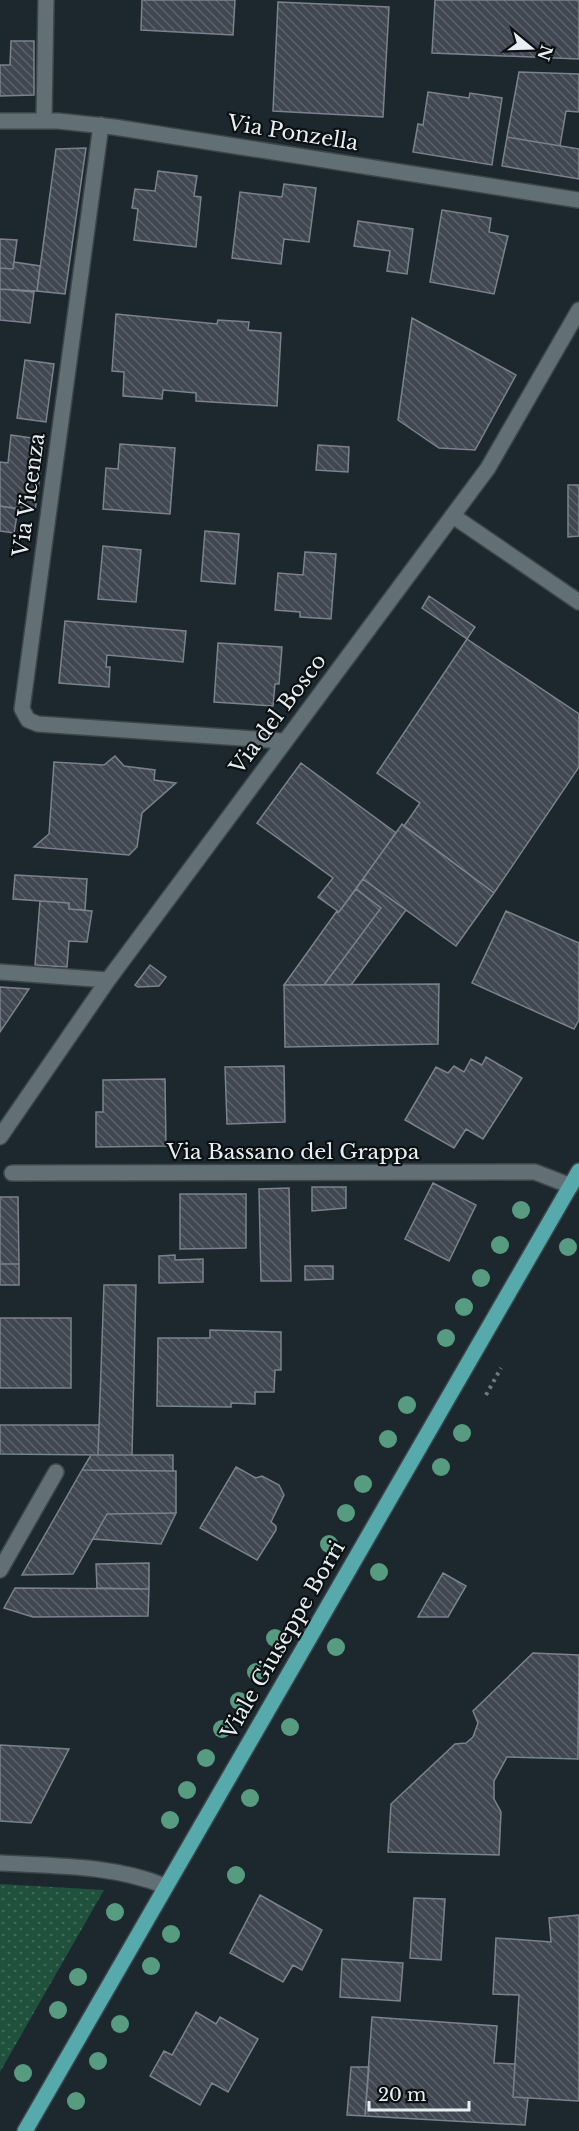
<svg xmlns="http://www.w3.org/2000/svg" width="579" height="2131" font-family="'Libre Baskerville',serif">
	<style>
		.garden { fill: url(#garden-dots) }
		.building { fill: url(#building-back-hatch); stroke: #7b828d; stroke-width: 1.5 }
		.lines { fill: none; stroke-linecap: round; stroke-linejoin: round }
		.minor-casing { stroke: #3c464a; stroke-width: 18 }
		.major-casing { stroke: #3c464a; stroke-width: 18 }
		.path { stroke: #717b7f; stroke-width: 4; stroke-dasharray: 3 4.5; stroke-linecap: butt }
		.minor { stroke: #626f75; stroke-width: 15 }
		.major { stroke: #57aaac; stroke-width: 15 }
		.tree { fill: #579c81 }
		.labels { text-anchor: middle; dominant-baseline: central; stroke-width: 4.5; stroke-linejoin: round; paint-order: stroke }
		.street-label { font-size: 21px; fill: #e8eff2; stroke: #0b1012 }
	</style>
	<defs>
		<pattern id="garden-dots" width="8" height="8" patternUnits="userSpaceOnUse" patternTransform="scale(1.5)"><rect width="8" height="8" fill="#1f513c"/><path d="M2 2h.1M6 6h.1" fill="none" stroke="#406a59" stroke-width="1.8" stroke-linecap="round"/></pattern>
		<pattern id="building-back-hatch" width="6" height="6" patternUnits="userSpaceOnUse" patternTransform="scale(1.5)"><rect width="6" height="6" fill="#404750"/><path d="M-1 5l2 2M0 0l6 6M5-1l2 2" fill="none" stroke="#5c626a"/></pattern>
	</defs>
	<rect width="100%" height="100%" fill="#1c282d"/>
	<!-- garden -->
	<path class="garden" d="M0,1884L104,1890L0,2072Z"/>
	<!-- building -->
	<path class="building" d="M142,0H235L233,35L141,30Z
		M435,0H579V59L432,53Z
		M278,2L389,7L383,117L273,111Z
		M11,41H34V95L0,96V65H10Z
		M519,72L579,74V112L566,111L560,146L507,137Z
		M428,92L469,98L470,93L502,98L492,165L413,152L418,124L423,125Z
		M507,137L579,149V179L502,166Z
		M86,148L65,294L37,291L56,149Z
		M158,171L197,176L194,196L201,197L196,247L134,240L138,209L132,208L135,189L155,191Z
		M284,184L316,188L309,242L284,239L281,264L232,258L240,192L282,197Z
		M442,210L491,218L489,232L508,236L494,294L430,282Z
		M358,221L413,229L407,274L387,271L390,251L354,246Z
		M0,239L17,240L13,269L0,268Z
		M14,262L40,266L37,291L0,289V268L13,269Z
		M0,289L34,292L30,323L0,320Z
		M116,314L217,324L218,320L249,322L248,330L281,333L277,406L196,401V393L163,390L162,399L123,396L124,372L112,371Z
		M412,318L516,375L475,450L439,448L398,420Z
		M25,360L54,364L46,422L17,418Z
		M11,435L45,440L35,511L0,506V462L8,463Z
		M120,444L175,448L170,514L103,509L106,468L118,469Z
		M318,445L349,447L348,472L316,470Z
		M568,485H579V536L568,537Z
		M0,506L18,509L14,533L0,531Z
		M205,531L239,534L235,584L201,581Z
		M103,546L141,550L136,602L98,599Z
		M305,552L336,554L331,619L300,617V612L275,610L278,573L303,575Z
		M429,596L475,627L467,639L422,608Z
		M65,621L186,631L183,662L107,655L106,667H110L109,687L59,683Z
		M467,639L579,714V767L494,893L404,826L420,803L377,773Z
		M218,643L282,647L279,684H275L273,706L214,702Z
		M115,756L124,766L155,770L154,780L176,783L142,813L137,847L129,855L34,847L49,834L54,762L104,765Z
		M301,763L396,833L339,912L318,897L333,878L257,823Z
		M402,824L494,893L456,946L363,879Z
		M15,875L87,879L85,910L69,909V903L13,899Z
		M363,879L406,910L351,985H324L381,908L356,889Z
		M356,889L381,908L324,985H284L337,911L339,912Z
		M40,901L69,903V909L92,911L87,942L69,941L67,967L35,965Z
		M506,911L579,943V1020L574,1029L472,983Z
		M150,965L166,977L159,986L138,987L135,985Z
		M439,984L438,1044L285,1047L284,985Z
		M0,987L29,989L0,1032Z
		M486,1057L522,1078L483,1139L466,1129L454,1148L405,1120L436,1067L448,1073L454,1066L464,1072L471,1059L482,1065Z
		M284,1066L285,1122L227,1124L225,1067Z
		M165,1079L166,1146L96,1147V1112H103V1080Z
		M433,1183L476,1205L449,1261L405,1239Z
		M312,1187H346V1208L312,1211Z
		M289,1188L291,1281H261L259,1189Z
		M180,1194H246V1248L180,1249Z
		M0,1197H18L19,1264H0Z
		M175,1255V1260L203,1259V1282L159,1283V1256Z
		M0,1264H19V1285H0Z
		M305,1266H333V1279L305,1280Z
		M104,1285H136L132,1455H98Z
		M0,1318H71V1388H0Z
		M210,1330L281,1332V1370H275L274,1392H255V1404L231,1403V1407L157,1406L158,1338H210Z
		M0,1425H99L98,1455L0,1454Z
		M91,1455H173V1471L82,1470Z
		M236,1467L256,1478L262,1476L279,1485L284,1495L271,1522L276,1526V1530L257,1560L200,1528Z
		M82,1470L176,1471V1513L107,1514L73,1574L22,1575Z
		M176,1513L161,1544L93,1539L107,1514Z
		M149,1563V1589L97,1588L96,1564Z
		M443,1573L466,1586L448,1617H418Z
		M15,1588L149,1589L148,1616L33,1617L4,1608Z
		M533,1653L579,1655L578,1759L507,1757L494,1781V1799L501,1812L499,1855L388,1852L391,1804L455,1744L466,1743L473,1737L478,1723L473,1711Z
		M0,1745L69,1749L31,1823L0,1821Z
		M260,1895L322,1930L302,1970L293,1965L283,1982L230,1953Z
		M414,1898L445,1899L441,1960L410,1958Z
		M579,1915V2101L513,2097L519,1995L493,1994L496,1938L551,1942L549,1918Z
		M342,1959L403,1963L400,2001L340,1997Z
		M196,2012L216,2024L220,2017L258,2039L228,2092L212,2083L200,2105L150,2076L164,2051L172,2055Z
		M372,2017L497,2026L494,2063L515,2064L513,2097L528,2098L525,2125L365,2116Z
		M351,2067H369L365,2116L347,2115Z"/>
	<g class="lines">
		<!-- minor casing -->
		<g class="minor-casing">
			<path id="minor" d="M44,120L46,0
				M0,121H58L114,127L579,200
				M101,125L22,709L28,720L38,724L284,741
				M453,516L579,602
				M0,972L108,980
				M0,1137L108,980L488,468L579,310
				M12,1173L535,1172L571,1186
				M0,1570L56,1472
				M0,1863C56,1866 113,1865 165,1886"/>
		</g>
		<!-- major casing -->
		<g class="major-casing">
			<path id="major" d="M25,2131L579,1171"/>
		</g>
		<!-- path -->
		<path class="path" d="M486,1395L501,1368"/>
		<!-- minor -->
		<use href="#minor" class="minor"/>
		<!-- major -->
		<use href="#major" class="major"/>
	</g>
	<!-- trees -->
	<g class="tree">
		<circle cx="521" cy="1210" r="9"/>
		<circle cx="500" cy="1245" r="9"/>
		<circle cx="568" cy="1247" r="9"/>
		<circle cx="481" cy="1278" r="9"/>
		<circle cx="464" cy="1307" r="9"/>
		<circle cx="446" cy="1338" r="9"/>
		<circle cx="407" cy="1405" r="9"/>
		<circle cx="462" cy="1433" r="9"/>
		<circle cx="388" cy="1439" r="9"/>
		<circle cx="441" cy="1467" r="9"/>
		<circle cx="363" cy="1484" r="9"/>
		<circle cx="346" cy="1513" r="9"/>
		<circle cx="329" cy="1544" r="9"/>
		<circle cx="379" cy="1572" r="9"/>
		<circle cx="275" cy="1638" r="9"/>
		<circle cx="336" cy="1647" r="9"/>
		<circle cx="256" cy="1672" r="9"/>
		<circle cx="239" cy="1701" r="9"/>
		<circle cx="290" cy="1727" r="9"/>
		<circle cx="222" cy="1729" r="9"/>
		<circle cx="206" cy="1758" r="9"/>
		<circle cx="187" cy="1790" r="9"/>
		<circle cx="250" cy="1798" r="9"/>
		<circle cx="170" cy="1820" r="9"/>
		<circle cx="236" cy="1875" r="9"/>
		<circle cx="115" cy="1912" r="9"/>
		<circle cx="171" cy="1934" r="9"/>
		<circle cx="151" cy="1966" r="9"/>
		<circle cx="78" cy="1977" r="9"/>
		<circle cx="58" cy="2010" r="9"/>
		<circle cx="120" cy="2024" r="9"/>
		<circle cx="98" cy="2061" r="9"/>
		<circle cx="23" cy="2073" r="9"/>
		<circle cx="76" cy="2101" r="9"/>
	</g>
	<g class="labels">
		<!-- street labels -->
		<g class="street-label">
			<text transform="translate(293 133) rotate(9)">Via Ponzella</text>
			<text transform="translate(29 495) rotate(-82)">Via Vicenza</text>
			<text transform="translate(278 714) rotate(-53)">Via del Bosco</text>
			<text x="293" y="1152">Via Bassano del Grappa</text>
			<text transform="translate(283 1640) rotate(-60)">Viale Giuseppe Borri</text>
		</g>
	</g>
	<!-- north arrow -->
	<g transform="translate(531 48) rotate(109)" stroke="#0b1012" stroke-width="4.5" paint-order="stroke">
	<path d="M0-4.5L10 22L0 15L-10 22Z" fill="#e8eff2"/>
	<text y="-9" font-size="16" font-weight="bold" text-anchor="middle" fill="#e8eff2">N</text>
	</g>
	<!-- scale -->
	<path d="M369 2101v9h100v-9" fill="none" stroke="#e8eff2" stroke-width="3"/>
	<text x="378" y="2101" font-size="18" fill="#e8eff2" stroke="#0b1012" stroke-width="4.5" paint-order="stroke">20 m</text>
</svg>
